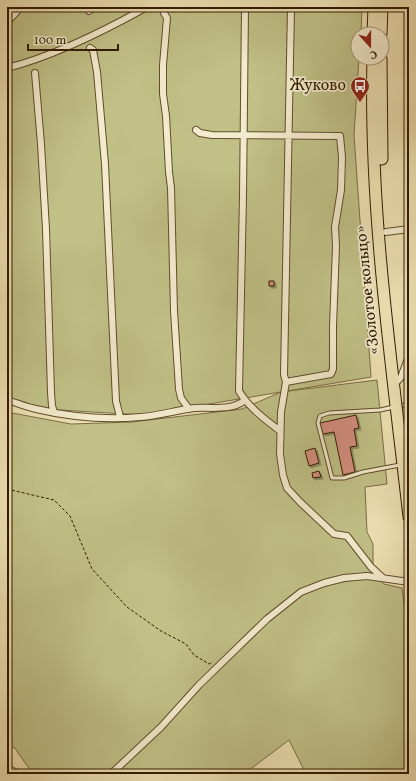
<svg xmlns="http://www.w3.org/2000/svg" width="416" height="781" font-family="Vollkorn,serif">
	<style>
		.green { fill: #c0c087; stroke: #796d44 }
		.building { fill: #d48f80; stroke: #321a00; filter: url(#shadow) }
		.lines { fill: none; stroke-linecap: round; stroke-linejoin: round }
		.lane-casing { stroke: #614c2c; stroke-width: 5 }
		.street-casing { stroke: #614c2c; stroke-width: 8 }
		.highway-casing { stroke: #321a00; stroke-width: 13 }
		.path { stroke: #321a00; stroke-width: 1; stroke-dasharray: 3 2; stroke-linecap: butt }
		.lane { stroke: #f3ebcd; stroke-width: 3 }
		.street { stroke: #f3ebcd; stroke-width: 6 }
		.highway { stroke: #ede0b2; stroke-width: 11 }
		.labels { text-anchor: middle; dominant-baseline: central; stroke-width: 3.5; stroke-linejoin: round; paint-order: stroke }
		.poi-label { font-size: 16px; fill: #321a00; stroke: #f3ebcd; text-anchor: end }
		.street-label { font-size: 16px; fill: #321a00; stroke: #f3ebcd }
	</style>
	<defs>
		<filter id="shadow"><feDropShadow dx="2" dy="2" stdDeviation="0" flood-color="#0004"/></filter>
	</defs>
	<rect width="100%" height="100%" fill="#ede0b2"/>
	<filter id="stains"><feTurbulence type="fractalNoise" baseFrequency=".005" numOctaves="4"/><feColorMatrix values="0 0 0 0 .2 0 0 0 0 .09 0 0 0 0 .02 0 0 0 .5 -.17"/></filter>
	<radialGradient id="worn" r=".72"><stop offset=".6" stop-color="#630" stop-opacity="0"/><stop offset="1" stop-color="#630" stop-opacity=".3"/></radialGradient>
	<!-- green -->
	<path class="green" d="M7,7H362L361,34H358V58H359L354,135L371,377L143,415L42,409L7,398Z
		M377,380L387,484L365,487L367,532L373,544V573L384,584L402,588L409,640V774H306L289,740L244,774H33L14,747L7,750V412L71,424L132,422L242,409L281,392Z"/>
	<!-- building -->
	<path class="building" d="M269,281H274V286H269Z
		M356,415L359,428L354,429L357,446L350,447L355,472L343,475L334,432L323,434L320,423Z
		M315,448L319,463L309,466L305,451Z
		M319,471L321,477L313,478L312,473Z"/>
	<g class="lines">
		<!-- lane casing -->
		<g class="lane-casing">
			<path id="lane" d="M404,405L409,409
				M394,407L380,410L329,413L320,416L318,423L332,478H344L363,472L400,465"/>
		</g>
		<!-- street casing -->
		<g class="street-casing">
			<path id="street" d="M245,7L243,196L239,391C249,408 265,419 280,431
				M89,11L94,7
				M164,13L167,18L163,65V94L166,116L169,172L171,188L174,311L179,389L181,398L189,409
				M7,22L21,7
				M90,48L93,50L97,72L105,164L116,401L120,417
				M7,68C55,56 104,31 147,7
				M35,73L41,144L46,229L51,392L52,406L54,412
				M196,130L200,133L212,135L340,136L342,157L341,190L335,227L336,246L333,326V369L331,374L286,382L281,412L280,454L283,475L287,488L300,502L334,534L347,536L371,567L383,578
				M386,232L409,229
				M286,382L284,375L291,7
				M394,385L401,377L409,356
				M7,400C17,403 26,407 36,409C70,417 106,420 140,417C159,416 176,410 195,408C210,407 233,411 245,400
				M7,768L19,774
				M111,774L161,727L199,685L267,619L301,592L324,583L344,578L367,576L409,582"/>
		</g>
		<!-- highway casing -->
		<g class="highway-casing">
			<path id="highway" d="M373,34L374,7
				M381,34L382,7
				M373,58C369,212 392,365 409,517
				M381,58L382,159"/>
		</g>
		<!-- path -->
		<path class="path" d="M7,489L54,500L70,516L92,569L127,607L161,631L186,644L194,655L209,664L213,662"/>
		<!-- lane -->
		<use href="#lane" class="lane"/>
		<!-- street -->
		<use href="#street" class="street"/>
		<!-- highway -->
		<use href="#highway" class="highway"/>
	</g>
	<!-- icons -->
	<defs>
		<g id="bus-pin" transform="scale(1)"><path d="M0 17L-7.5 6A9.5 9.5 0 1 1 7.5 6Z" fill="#8f2418" stroke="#f3ebcd"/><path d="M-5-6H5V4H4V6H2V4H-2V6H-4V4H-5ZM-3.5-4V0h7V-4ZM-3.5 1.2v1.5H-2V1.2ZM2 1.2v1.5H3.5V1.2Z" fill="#fff"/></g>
	</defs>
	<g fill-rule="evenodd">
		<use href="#bus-pin" x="360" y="86"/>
	</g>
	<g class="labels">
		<!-- poi labels -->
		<g class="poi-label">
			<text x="346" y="86">Жуково</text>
		</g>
		<!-- street labels -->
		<g class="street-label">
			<text transform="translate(368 290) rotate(-96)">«Золотое кольцо»</text>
		</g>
	</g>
	<!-- margin -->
	<rect width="416" height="781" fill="none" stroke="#ede0b2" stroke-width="24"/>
	<rect x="8" y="8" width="400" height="765" fill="none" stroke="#321a00" stroke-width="2"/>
	<rect x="12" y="12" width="392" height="757" fill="none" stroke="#321a00"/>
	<!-- north arrow -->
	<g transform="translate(370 46) rotate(159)"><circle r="19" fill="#f3ebcd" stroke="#a6977b"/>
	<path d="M0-3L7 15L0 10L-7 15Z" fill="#8f2418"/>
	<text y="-6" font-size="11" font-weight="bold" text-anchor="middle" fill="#321a00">С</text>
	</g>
	<!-- scale -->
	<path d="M28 44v6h90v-6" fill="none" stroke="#321a00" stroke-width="2"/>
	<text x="34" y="44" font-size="12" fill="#321a00" stroke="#f3ebcd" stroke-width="3" paint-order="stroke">100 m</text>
	<rect width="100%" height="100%" filter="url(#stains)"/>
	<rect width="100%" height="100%" fill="url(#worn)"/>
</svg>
